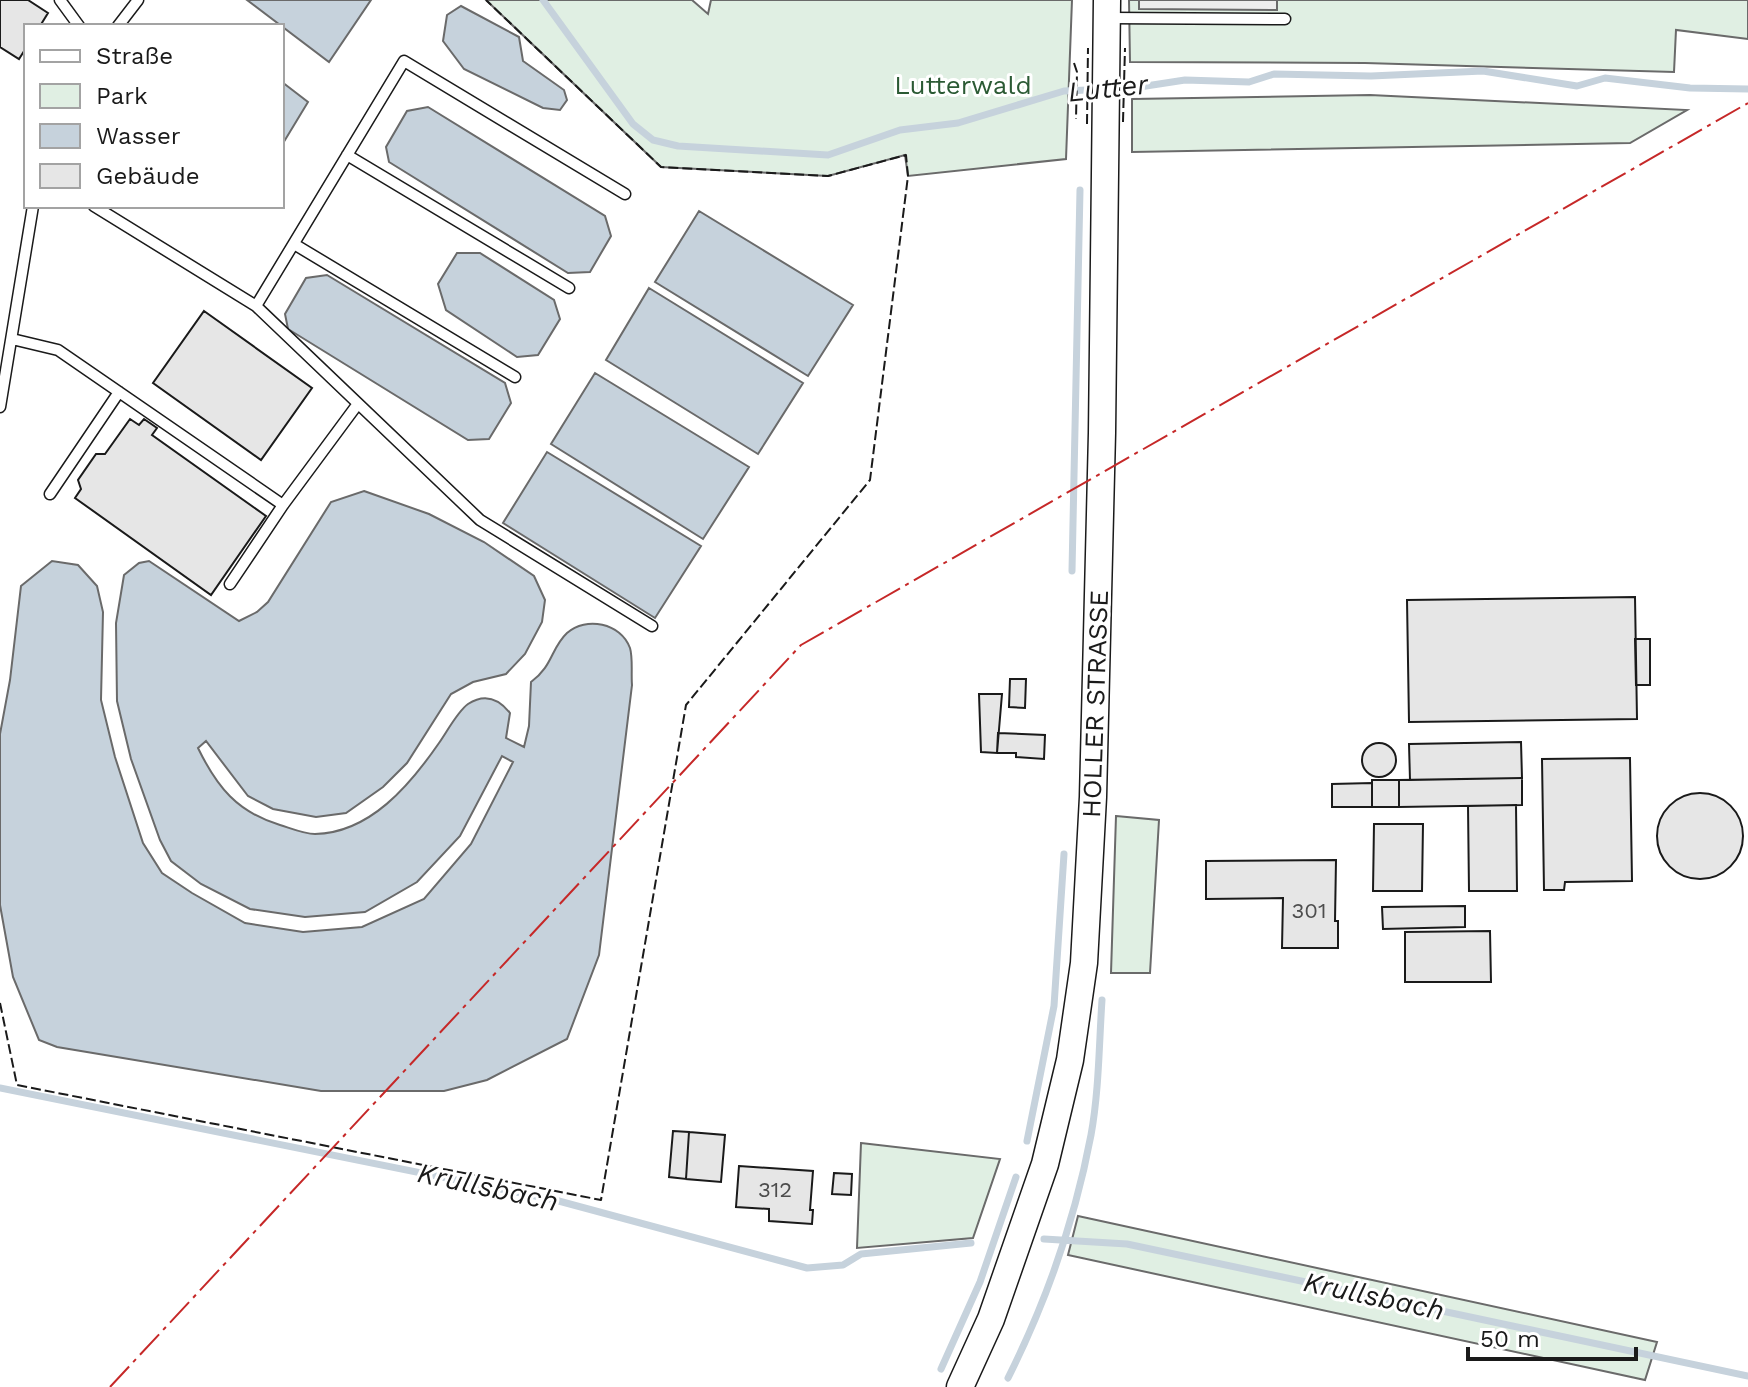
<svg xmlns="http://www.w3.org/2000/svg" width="1748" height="1387" font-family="'Work Sans',sans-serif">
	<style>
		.green { fill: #e0efe3; stroke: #6a6a6a; stroke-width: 2 }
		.parking { fill: #ededed; stroke: #6a6a6a; stroke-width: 2 }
		.water { fill: #c6d2dc; stroke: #6a6a6a; stroke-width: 2 }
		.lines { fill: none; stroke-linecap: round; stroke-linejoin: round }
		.stream { stroke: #c6d2dc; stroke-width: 7 }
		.building { fill: #e6e6e6; stroke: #1a1a1a; stroke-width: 2 }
		.service-casing { stroke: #1a1a1a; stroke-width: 13 }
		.tertiary-casing { stroke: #1a1a1a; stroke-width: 29 }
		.service { stroke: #fff; stroke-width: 10 }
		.tertiary { stroke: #fff; stroke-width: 26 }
		.fence { stroke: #1a1a1a; stroke-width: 2; stroke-dasharray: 10 4; stroke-linecap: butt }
		.power { stroke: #c62828; stroke-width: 2; stroke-dasharray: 28 6 4 6; stroke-linecap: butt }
		.labels { text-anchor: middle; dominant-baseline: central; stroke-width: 6; stroke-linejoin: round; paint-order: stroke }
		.number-label { font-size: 22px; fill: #4d4d4d }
		.park-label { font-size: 26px; fill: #2b5a34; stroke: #fff }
		.street-label { font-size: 26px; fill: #1a1a1a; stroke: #fff }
		.water-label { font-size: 28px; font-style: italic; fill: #1a1a1a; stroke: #fff }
	</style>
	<rect width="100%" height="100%" fill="#fff"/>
	<!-- green -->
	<path class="green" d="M486,0H692L708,14L711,0H1072L1066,159L908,176L905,155L828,176L661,167Z
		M1129,0H1748V39L1676,30L1674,72L1365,63L1130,62Z
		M1370,95L1687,110L1630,143L1132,152V99Z
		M1116,816L1159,820L1150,973H1111Z
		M861,1143L1000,1159L973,1238L857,1248Z
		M1078,1216L1657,1342L1645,1380L1068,1255Z"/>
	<!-- parking -->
	<path class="parking" d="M1139,0H1277V10L1139,9Z"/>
	<!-- water -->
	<path class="water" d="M247,0H371L329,62Z
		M461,6L519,37L523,61L564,90L567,100L560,110L543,108L464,69L443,41L447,15Z
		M282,82L308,102L282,145Z
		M428,107L605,216L611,236L590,272L568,273L389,162L386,147L407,111Z
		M699,211L853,305L808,376L655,282Z
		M457,253H480L554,300L560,319L538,355L517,357L446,310L438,284Z
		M327,275L505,383L511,403L489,439L468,440L288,329L285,314L306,278Z
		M649,288L803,383L758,454L606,360Z
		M595,373L749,467L703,539L551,444Z
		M547,452L701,546L655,618L503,523Z
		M364,491L429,514L484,542L534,576L545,600L542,622L525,654L506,674L473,682L451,694L407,763L383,787L346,813L316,817L273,809L248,796L206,741L198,748C217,787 237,812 280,825C290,828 304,834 315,834C370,833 410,785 439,743C447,732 457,712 468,704C485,693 499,699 510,713L506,738L524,747L529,726L531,682C553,666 551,648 567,633C586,616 621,623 630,648C633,658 631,674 632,685L599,955L567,1039L487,1080L444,1091H321L57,1047L39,1040L13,977L0,905V734L10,680L21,586L52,561L78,565L97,586L103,612L101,700L115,757L143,843L162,873L192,893L245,923L303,932L362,927L424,899L471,844L513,762L502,756L460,836L417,882L365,912L305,917L250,909L201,884L171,861L160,840L131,759L117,701L116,623L124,575L139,563L149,561L239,621L257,612L268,602L331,502Z"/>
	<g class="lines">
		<!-- stream -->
		<path class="stream" d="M543,0L633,124L653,140L678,146L828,155L900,130L958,123L1064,91L1133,88L1185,80L1249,82L1274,74L1371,76L1483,71L1577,86L1605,78L1690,88L1748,89
			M1072,571L1080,190
			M0,1088L555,1200L807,1268L843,1265L861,1254L971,1243
			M1027,1141L1054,1006L1064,854
			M1044,1239L1127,1244L1748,1376
			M941,1369L980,1282L1016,1177
			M1008,1378C1047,1300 1075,1220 1091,1135C1099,1091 1099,1044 1102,1000"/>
	</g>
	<!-- building -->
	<path class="building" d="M0,0H28L48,13L40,26H26V48L19,59L0,47Z
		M204,311L312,388L261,460L153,383Z
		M130,419L139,425L144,419L157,428L152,435L266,516L211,595L75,498L81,489L78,480L96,454H105Z
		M1635,597L1637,719L1409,722L1407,600Z
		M1635,639H1650V685H1636Z
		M1010,679H1026L1025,708L1009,707Z
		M979,694H1002L997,753L981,752Z
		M998,733L1045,735L1044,759L1016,757V753H997Z
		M1521,742L1522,778L1410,780L1409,744Z
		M1362 760a17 17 0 1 1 34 0a17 17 0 1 1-34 0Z
		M1630,758L1632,881L1565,882L1564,890H1544L1542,759Z
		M1522,778V805L1399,807V780Z
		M1372,780H1399V807H1372Z
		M1372,783V807H1332V784Z
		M1657 836a43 43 0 1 1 86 0a43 43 0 1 1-86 0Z
		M1516,805L1517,891H1469L1468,806Z
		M1374,824H1423L1422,891H1373Z
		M1336,860L1335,921H1338V948H1282L1283,898L1206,899V861Z
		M1465,906V927L1383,929L1382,907Z
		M1490,931L1491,982H1405V932Z
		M673,1131L689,1132L686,1179L669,1177Z
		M689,1132L725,1135L721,1182L686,1179Z
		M739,1166L813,1171L810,1210H813L812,1224L769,1221V1209L736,1207Z
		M834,1173L852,1174L851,1195L832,1194Z"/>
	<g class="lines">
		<!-- service casing -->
		<g class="service-casing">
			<path id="service" d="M60,0L79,26
				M1109,18L1285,19
				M118,26L138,0
				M347,155L569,288
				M94,206L256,306L480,520L652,626
				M294,244L515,377
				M256,306L404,61L625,194
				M12,339L58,350L283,505
				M0,407L33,206
				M50,494L119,392
				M230,584L283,505L357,405"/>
		</g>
		<!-- tertiary casing -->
		<g class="tertiary-casing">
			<path id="tertiary" d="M960,1387L991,1319L1045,1164L1070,1060L1084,963L1093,797L1102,433L1107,0"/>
		</g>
		<!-- service -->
		<use href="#service" class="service"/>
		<!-- tertiary -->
		<use href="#tertiary" class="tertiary"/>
		<!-- fence -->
		<path class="fence" d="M1074,63L1077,72L1076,119
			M1123,122L1125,48
			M1087,124L1088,48
			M0,1003L17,1085L601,1200L686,705L870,480L908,176L906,155L828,176L661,167L486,0"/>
		<!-- power -->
		<path class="power" d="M110,1387L801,645L1748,103"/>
	</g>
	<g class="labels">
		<!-- number labels -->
		<g class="number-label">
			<text x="1309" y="910">301</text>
			<text x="775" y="1189">312</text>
		</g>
		<!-- park labels -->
		<g class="park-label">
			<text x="963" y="85">Lutterwald</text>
		</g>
		<!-- street labels -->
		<g class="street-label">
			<text transform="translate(1095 704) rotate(-88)">HOLLER STRASSE</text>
		</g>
		<!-- water labels -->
		<g class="water-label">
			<text transform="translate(1108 88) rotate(-6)">Lutter</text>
			<text transform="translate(488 1187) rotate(12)">Krullsbach</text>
			<text transform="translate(1374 1296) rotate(12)">Krullsbach</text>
		</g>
	</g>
	<!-- legend -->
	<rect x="24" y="24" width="260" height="184" fill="#ffffff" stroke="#a3a3a3" stroke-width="2"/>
	<rect x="40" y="50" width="40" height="12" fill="#ffffff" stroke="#a3a3a3" stroke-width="2"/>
	<text x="96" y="64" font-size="24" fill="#1a1a1a">Straße</text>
	<rect x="40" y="84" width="40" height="24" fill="#e0efe3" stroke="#a3a3a3" stroke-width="2"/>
	<text x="96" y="104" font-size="24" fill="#1a1a1a">Park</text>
	<rect x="40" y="124" width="40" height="24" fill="#c6d2dc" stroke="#a3a3a3" stroke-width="2"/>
	<text x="96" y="144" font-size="24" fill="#1a1a1a">Wasser</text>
	<rect x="40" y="164" width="40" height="24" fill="#e6e6e6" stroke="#a3a3a3" stroke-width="2"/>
	<text x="96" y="184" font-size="24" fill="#1a1a1a">Gebäude</text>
	<!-- scale -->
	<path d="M1468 1347v12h168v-12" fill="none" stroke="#1a1a1a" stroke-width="4"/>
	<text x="1480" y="1347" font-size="24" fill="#1a1a1a" stroke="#ffffff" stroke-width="6" paint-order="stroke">50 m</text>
</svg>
